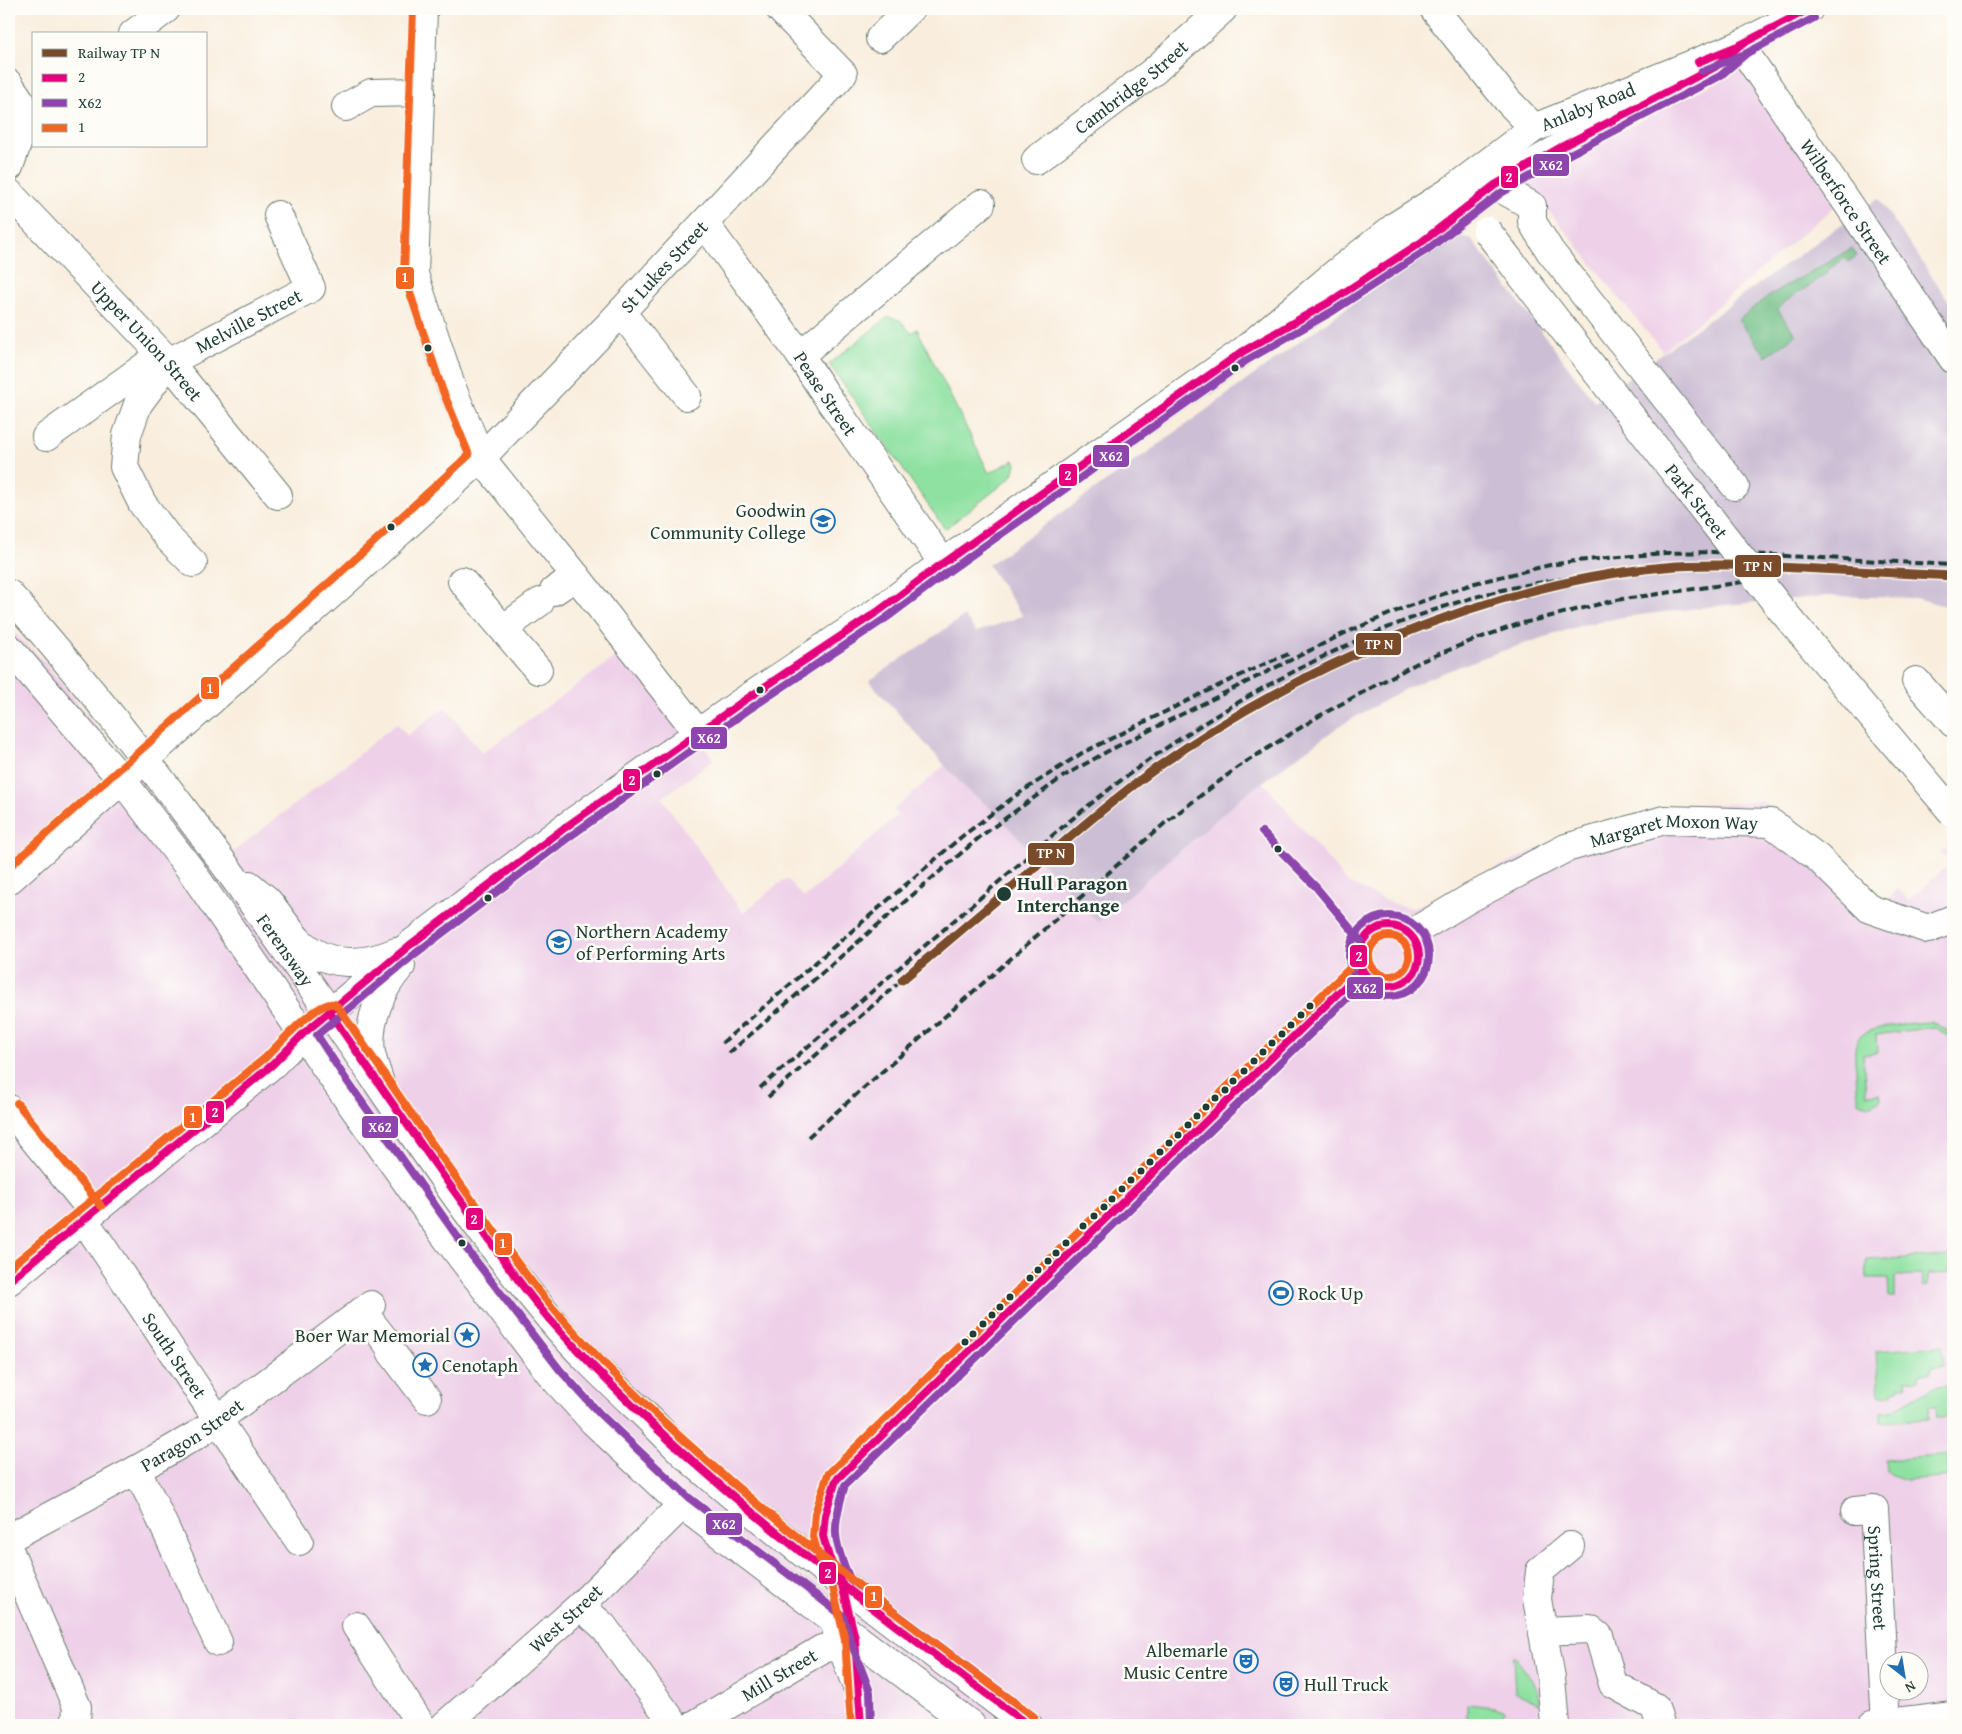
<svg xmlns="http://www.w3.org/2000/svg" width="1962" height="1734" font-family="'Gentium Book Plus',serif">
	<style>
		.built { fill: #eed0e8; fill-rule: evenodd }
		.industrial { fill: #ccbed4 }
		.green { fill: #8ee1a1; stroke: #568f6a }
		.forest { fill: #72bf87; stroke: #487e5e }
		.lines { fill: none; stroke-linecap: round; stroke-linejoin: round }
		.minor-casing { stroke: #6b7b70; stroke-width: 30 }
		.major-casing { stroke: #6b7b70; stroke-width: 30 }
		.highway-casing { stroke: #6b7b70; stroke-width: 30 }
		.minor { stroke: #fff; stroke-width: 28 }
		.major { stroke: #fff; stroke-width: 28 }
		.highway { stroke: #fff; stroke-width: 28 }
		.rail { stroke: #1f3d34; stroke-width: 4; stroke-dasharray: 8 4; stroke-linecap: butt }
		.minor-bridge-casing { stroke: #6b7b70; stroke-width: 30; stroke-linecap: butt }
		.minor-bridge { stroke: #fff; stroke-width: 28 }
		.bus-1-casing { stroke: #fdfcf7; stroke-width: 11 }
		.bus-2-casing { stroke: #fdfcf7; stroke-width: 11 }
		.bus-3-casing { stroke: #fdfcf7; stroke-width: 11 }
		.bus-1 { stroke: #e5007d; stroke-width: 8 }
		.bus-2 { stroke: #8e44ad; stroke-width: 8 }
		.bus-3 { stroke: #f26522; stroke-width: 8 }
		.rail-1-casing { stroke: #fdfcf7; stroke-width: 12 }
		.rail-1 { stroke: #7a4b2a; stroke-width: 9 }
		.bus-dot { fill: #1f3d34; stroke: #fdfcf7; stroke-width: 2 }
		.labels { text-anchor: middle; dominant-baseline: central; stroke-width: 5; stroke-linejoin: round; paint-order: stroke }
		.street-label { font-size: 19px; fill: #1f3d34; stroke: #fdfcf7 }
		.poi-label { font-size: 19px; fill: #1f3d34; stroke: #fdfcf7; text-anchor: start }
		.stop-label { font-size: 19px; font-weight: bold; fill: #1f3d34; stroke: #fdfcf7; text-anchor: start }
		.line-badge { stroke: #fdfcf7; stroke-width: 2 }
		.badge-label { font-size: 14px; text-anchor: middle; font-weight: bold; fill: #fff }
	</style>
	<rect width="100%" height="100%" fill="#fdfcf7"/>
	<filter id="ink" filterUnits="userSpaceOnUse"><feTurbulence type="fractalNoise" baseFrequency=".02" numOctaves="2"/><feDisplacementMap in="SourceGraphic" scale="10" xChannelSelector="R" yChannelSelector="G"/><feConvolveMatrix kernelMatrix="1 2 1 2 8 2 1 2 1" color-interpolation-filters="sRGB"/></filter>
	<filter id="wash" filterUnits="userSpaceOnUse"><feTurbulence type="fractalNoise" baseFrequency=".0096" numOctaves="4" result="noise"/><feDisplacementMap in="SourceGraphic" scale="20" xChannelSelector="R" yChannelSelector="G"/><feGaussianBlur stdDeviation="1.12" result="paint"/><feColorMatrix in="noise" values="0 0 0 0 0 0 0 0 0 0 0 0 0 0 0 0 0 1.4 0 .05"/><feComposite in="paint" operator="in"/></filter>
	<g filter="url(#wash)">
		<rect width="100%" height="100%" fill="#f9eede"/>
		<!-- built -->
		<path class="built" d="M1747,67L1836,205L1663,352L1524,180Z
			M9,626L46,664L211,869L339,770L397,723L407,736L445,707L482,753L630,647L698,733L713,760L662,798L743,913L783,880H788L804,898L898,815L894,810L945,765L985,803L1098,922L1199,833L1262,781L1348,883L1391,903L1413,908L1572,832L1659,809L1762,801L1819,838L1875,896L1888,899L1898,889L1909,900L1951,863L1941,852L1953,842V1725H9ZM1890,1662H1920V1692H1890Z"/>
		<!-- industrial -->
		<path class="industrial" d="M1878,198L1953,307V608L1916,598L1827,596L1715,606L1624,617L1583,625L1490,655L1429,678L1401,691L1338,727L1242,797L1098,922L989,807L966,789L869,681L964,616L976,632L1023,616L988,565L1155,447L1449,233L1471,239L1595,402Z"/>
		<!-- green -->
		<path class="green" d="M888,317L900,320L911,333L917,329L989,473L1014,460L1016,464L1013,475L998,488L945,529L829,364Z
			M1932,1022L1953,1034V1040L1934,1027L1876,1035L1877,1053L1863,1055L1866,1094L1880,1093L1881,1099C1874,1106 1868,1107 1859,1101C1857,1091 1856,1080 1856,1070C1855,1060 1853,1048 1858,1039C1867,1025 1915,1023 1932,1022Z
			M1953,1256V1273L1928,1274V1285L1923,1286L1922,1275L1895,1276V1297H1889L1888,1278H1867L1866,1260Z
			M1942,1346L1944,1366L1931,1367V1373L1918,1374V1379L1905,1380L1906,1386H1899V1389L1892,1390V1394L1879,1395L1876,1351Z
			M1953,1385V1418H1937L1936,1406H1929V1419L1881,1422V1412L1892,1411L1935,1386Z
			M1953,1455V1476L1905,1480L1886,1472L1885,1460Z
			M1513,1657H1516C1523,1676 1541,1681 1538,1703L1515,1692Z
			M1467,1704L1494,1707L1505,1711C1497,1727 1483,1725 1467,1725Z"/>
		<!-- forest -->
		<path class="forest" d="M1852,248L1857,256L1848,262L1845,258L1826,271L1827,274L1786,301L1778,310L1796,335L1766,356L1738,320L1772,294Z"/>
	</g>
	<g filter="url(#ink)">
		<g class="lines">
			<!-- minor casing -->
			<g class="minor-casing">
				<g id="minor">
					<path d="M423,9L414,274L451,386L481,458L576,576L698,733"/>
					<path d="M1434,9L1507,100L1534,128"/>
					<path d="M133,34L166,9"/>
					<path d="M880,38L910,9"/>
					<path id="s1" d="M1740,45L1953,359"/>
					<path d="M9,84L28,112"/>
					<path d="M346,107L371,93L421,92"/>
					<path id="s2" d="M1036,160L1154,71L1223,9"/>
					<path d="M9,167L28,112"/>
					<path d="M1495,185L1532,206V222L1550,251L1735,486"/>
					<path id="s3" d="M9,193L169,362L278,495"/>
					<path id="s4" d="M705,224L800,355L824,392L943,563"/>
					<path d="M621,312L687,396"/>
					<path d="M800,355L981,204"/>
					<path d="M46,437L161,355"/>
					<path id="s5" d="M193,563L169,539L142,503L124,467L127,435L138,404L169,362L311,288L278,215"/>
					<path d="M462,581L538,670"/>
					<path d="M554,591L576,576"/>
					<path d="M503,629L540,602"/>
					<path d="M1916,681L1953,723"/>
					<path id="s6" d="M9,880L348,579L481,458L609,325L843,74L780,9"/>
					<circle cx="1389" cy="956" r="30"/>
					<path id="s7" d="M1410,934L1470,898L1566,848L1664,820L1771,823L1818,858L1870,909L1928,929L1953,919"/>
					<path d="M9,1109L93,1212"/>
					<path id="s8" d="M84,1221L95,1236L299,1541"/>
					<path d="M9,1281L272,1065L304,1033"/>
					<path d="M362,1311L388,1344L392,1353L427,1399"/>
					<path d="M136,1470L151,1498L218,1642"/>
					<path id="s9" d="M1855,1511L1874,1509L1886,1725"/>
					<path id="s10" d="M9,1538L136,1470L200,1433L371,1305"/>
					<path d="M9,1550L77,1707L76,1720L78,1725"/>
					<path d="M580,1606L603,1626L675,1725"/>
					<path d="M356,1626L421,1725"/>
					<path d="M836,1628L841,1645L860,1695L861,1725"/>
					<path d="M1543,1631L1590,1629L1599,1636L1613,1684L1655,1707L1660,1725"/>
					<path id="s11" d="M445,1725L580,1606L682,1505"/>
					<path id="s12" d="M694,1725L822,1649L841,1645"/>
					<path d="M1555,1725L1551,1678L1537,1599L1540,1571L1570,1546"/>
					<path d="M1872,1725L1953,1715"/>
				</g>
			</g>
			<!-- major casing -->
			<g class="major-casing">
				<g id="major">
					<path d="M1307,315L1423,241L1495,185L1563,146L1673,89"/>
					<path d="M249,885C255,890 261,895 267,900C278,913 287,928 298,940C326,968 362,966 396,952"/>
					<path id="s13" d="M304,1033L330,1013L410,945L563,829L742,702L880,610L943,563L1242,352L1337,272L1397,225L1449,192L1534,128L1740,45L1809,9"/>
					<path d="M380,1083C377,1073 373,1063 371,1053C367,1022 381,988 401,966"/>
				</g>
			</g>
			<!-- highway casing -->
			<g class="highway-casing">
				<g id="highway">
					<path id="s14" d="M9,594C126,727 231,870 332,1016C402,1117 469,1222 548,1316C577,1352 612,1384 645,1415C662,1431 677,1449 695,1464C802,1556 915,1640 1028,1725"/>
					<path d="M9,648L122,780L190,869L337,1084L442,1232L552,1376L593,1421L682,1505L971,1725"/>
				</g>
			</g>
			<!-- minor -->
			<use href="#minor" class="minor"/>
			<!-- major -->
			<use href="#major" class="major"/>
			<!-- highway -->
			<use href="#highway" class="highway"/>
			<!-- rail -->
			<path class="rail" d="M722,1043L960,838L1015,796L1082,753L1201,694L1269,662L1289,654
				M729,1053L981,836L1064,776L1108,751L1345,633L1406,607L1475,583L1550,565L1575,561L1665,553L1713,552L1953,565
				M760,1088C828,1029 897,970 965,911C1028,857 1090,800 1159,753C1255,686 1384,619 1498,591C1536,582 1575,577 1614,572
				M768,1097L902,980
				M808,1137L1165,823L1238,767L1319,716L1419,662L1471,641L1519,624L1616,600L1750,581"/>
			<!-- minor-bridge casing -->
			<g class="minor-bridge-casing">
				<g id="minor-bridge">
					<path id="s15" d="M1487,231L1780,608L1953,813"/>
				</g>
			</g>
			<!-- minor-bridge -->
			<use href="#minor-bridge" class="minor-bridge"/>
			<!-- bus-1 casing -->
			<g class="bus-1-casing">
				<path id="bus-1" d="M1698,62L1740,45L1809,9
					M1359 956a30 30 0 1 1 60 0a30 30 0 1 1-60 0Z
					M330,1013C378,1082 425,1152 475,1220C499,1254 523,1289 551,1321C690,1477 862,1600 1028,1725
					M9,1281L272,1065L304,1033L410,945L563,829L742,702L880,610L943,563L1242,352L1328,303L1423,241L1495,185L1563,146L1715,67L1740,45
					M861,1725L855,1638L842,1585L829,1557L823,1536L825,1515L836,1480L1362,970"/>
			</g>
			<!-- bus-2 casing -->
			<g class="bus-2-casing">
				<path id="bus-2" d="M1702,71L1745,54L1814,18
					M1262,832L1316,887L1360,940
					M1349 956a40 40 0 1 1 80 0a40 40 0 1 1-80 0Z
					M1034,1717L850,1579C832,1539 832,1527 845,1485L1369,977
					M871,1725L870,1692L851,1642L843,1616L688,1497L600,1414L560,1370L459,1239L345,1078L317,1035L416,953L569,837L748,710L886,618L949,571L1247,360L1333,311L1428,249L1501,193L1568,155L1720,76L1747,53"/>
			</g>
			<!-- bus-3 casing -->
			<g class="bus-3-casing">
				<path id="bus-3" d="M9,867L341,572L469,455L442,389L404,275L413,9
					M1369 956a20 20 0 1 1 40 0a20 20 0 1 1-40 0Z
					M17,1103L101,1206
					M9,1268L265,1058C278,1045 317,1001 334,1004L338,1007C386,1077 433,1146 482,1214C507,1248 530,1283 558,1314C697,1470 868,1593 1034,1717
					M851,1725L845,1640L833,1588L820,1560L813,1537L815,1513L828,1474L1355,963"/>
			</g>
			<!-- bus-1 -->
			<use href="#bus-1" class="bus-1"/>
			<!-- bus-2 -->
			<use href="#bus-2" class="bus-2"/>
			<!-- bus-3 -->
			<use href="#bus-3" class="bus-3"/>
			<!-- rail-1 casing -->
			<g class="rail-1-casing">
				<path id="rail-1" d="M902,980C947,942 992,904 1037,866C1075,832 1114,799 1155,769C1297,667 1490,583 1665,567C1710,563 1755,566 1800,568C1851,571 1902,573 1953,576"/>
			</g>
			<!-- rail-1 -->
			<use href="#rail-1" class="rail-1"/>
		</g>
	</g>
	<!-- icons -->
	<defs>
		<g id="university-ring" transform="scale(1.25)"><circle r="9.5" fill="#fdfcf7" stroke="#1f6fb2" stroke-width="1.5"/><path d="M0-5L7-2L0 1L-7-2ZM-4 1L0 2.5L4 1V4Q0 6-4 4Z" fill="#1f6fb2"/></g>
		<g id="stadium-ring" transform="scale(1.25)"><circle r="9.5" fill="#fdfcf7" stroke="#1f6fb2" stroke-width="1.5"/><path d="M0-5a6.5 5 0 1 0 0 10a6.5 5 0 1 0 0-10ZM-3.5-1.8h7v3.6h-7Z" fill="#1f6fb2"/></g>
		<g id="sight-ring" transform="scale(1.25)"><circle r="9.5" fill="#fdfcf7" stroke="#1f6fb2" stroke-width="1.5"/><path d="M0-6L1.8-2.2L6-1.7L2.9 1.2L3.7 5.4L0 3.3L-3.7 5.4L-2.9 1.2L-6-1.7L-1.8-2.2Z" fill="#1f6fb2"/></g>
		<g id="theatre-ring" transform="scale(1.25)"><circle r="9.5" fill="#fdfcf7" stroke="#1f6fb2" stroke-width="1.5"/><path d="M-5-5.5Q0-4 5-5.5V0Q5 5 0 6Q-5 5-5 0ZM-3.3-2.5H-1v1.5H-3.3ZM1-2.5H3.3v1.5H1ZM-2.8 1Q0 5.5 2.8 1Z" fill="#1f6fb2"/></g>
	</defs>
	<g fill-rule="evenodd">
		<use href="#university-ring" x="823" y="521"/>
		<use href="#university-ring" x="559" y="942"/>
		<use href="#stadium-ring" x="1281" y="1293"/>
		<use href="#sight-ring" x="467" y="1335"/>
		<use href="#sight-ring" x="425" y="1365"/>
		<use href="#theatre-ring" x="1246" y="1661"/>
		<use href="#theatre-ring" x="1286" y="1684"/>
	</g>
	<!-- markers -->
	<g class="bus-dot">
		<circle cx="428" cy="348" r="4.5"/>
		<circle cx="1235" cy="368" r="4.5"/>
		<circle cx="391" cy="527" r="4.5"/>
		<circle cx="760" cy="690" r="4.5"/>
		<circle cx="657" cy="774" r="4.5"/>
		<circle cx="1278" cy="849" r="4.5"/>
		<circle cx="1004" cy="894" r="8"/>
		<circle cx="488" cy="898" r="4.5"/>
		<circle cx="1310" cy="1006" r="4.5"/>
		<circle cx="1301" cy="1015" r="4.5"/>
		<circle cx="1291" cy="1025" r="4.5"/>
		<circle cx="1282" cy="1034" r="4.5"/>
		<circle cx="1272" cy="1043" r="4.5"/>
		<circle cx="1263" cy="1052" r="4.5"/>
		<circle cx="1254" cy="1061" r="4.5"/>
		<circle cx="1244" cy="1071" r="4.5"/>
		<circle cx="1233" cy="1081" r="4.5"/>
		<circle cx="1225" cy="1090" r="4.5"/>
		<circle cx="1215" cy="1098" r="4.5"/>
		<circle cx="1206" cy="1107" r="4.5"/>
		<circle cx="1197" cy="1116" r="4.5"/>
		<circle cx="1188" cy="1125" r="4.5"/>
		<circle cx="1178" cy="1135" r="4.5"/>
		<circle cx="1169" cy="1143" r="4.5"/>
		<circle cx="1160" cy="1152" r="4.5"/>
		<circle cx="1150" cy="1162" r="4.5"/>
		<circle cx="1141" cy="1171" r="4.5"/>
		<circle cx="1131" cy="1180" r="4.5"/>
		<circle cx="1122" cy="1189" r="4.5"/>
		<circle cx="1112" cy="1199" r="4.5"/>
		<circle cx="1104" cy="1207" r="4.5"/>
		<circle cx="1094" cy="1216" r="4.5"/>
		<circle cx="1083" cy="1226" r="4.5"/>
		<circle cx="462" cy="1243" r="4.5"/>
		<circle cx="1066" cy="1243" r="4.5"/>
		<circle cx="1056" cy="1253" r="4.5"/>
		<circle cx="1048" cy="1261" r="4.5"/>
		<circle cx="1038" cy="1270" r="4.5"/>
		<circle cx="1030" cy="1278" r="4.5"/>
		<circle cx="1010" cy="1297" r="4.5"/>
		<circle cx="1000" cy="1307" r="4.5"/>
		<circle cx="992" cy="1315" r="4.5"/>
		<circle cx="983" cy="1324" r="4.5"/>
		<circle cx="973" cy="1334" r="4.5"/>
		<circle cx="965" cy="1342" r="4.5"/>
	</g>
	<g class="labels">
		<!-- street labels -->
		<g class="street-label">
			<text stroke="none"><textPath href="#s2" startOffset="120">Cambridge Street</textPath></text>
			<text stroke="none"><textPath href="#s13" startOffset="1586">Anlaby Road</textPath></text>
			<text stroke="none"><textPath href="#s1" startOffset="189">Wilberforce Street</textPath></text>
			<text stroke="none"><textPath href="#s6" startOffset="898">St Lukes Street</textPath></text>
			<text stroke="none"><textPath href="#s5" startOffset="326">Melville Street</textPath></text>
			<text stroke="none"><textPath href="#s3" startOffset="202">Upper Union Street</textPath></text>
			<text stroke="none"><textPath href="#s4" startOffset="208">Pease Street</textPath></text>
			<text stroke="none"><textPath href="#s15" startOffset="342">Park Street</textPath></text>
			<text stroke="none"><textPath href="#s7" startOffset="289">Margaret Moxon Way</textPath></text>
			<text stroke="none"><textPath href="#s14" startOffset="451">Ferensway</textPath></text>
			<text stroke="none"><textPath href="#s8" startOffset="162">South Street</textPath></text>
			<text stroke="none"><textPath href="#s10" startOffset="210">Paragon Street</textPath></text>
			<text stroke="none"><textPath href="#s9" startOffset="88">Spring Street</textPath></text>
			<text stroke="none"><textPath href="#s11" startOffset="161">West Street</textPath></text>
			<text stroke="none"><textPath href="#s12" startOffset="99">Mill Street</textPath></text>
		</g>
		<!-- poi labels -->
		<g class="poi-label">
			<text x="806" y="510" text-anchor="end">Goodwin<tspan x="806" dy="22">Community College</tspan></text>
			<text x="576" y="931">Northern Academy<tspan x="576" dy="22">of Performing Arts</tspan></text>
			<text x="1298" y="1293">Rock Up</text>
			<text x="450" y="1335" text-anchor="end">Boer War Memorial</text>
			<text x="442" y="1365">Cenotaph</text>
			<text x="1228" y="1650" text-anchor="end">Albemarle<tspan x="1228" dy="22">Music Centre</tspan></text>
			<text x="1304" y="1684">Hull Truck</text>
		</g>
		<!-- stop labels -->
		<g class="stop-label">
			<text x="1017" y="883">Hull Paragon<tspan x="1017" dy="22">Interchange</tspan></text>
		</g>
	</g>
	<g class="line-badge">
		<rect x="1532" y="153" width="38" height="24" rx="5" fill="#8e44ad"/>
		<rect x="1500" y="165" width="19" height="24" rx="5" fill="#e5007d"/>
		<rect x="395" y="266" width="20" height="24" rx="5" fill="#f26522"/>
		<rect x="1092" y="444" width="38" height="24" rx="5" fill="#8e44ad"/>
		<rect x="1058" y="463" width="20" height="24" rx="5" fill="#e5007d"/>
		<rect x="1734" y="554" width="48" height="24" rx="5" fill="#7a4b2a"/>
		<rect x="1355" y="632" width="47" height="24" rx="5" fill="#7a4b2a"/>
		<rect x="200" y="676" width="20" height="24" rx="5" fill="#f26522"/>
		<rect x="690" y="726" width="38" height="24" rx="5" fill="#8e44ad"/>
		<rect x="622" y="768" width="19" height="24" rx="5" fill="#e5007d"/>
		<rect x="1027" y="842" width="48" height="24" rx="5" fill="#7a4b2a"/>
		<rect x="1349" y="944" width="19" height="24" rx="5" fill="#e5007d"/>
		<rect x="1346" y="976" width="38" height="24" rx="5" fill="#8e44ad"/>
		<rect x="205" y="1100" width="20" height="24" rx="5" fill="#e5007d"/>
		<rect x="183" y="1105" width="20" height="24" rx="5" fill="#f26522"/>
		<rect x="361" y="1115" width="38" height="24" rx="5" fill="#8e44ad"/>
		<rect x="465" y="1207" width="19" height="24" rx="5" fill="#e5007d"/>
		<rect x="494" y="1232" width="19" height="24" rx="5" fill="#f26522"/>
		<rect x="705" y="1512" width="38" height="24" rx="5" fill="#8e44ad"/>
		<rect x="818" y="1561" width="19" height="24" rx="5" fill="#e5007d"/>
		<rect x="864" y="1585" width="19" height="24" rx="5" fill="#f26522"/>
	</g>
	<g class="badge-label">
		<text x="1551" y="170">X62</text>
		<text x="1509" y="182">2</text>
		<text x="405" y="282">1</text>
		<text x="1111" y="461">X62</text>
		<text x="1068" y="480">2</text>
		<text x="1758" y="571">TP N</text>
		<text x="1379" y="649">TP N</text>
		<text x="210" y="693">1</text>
		<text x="709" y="743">X62</text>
		<text x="632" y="785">2</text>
		<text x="1051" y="858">TP N</text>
		<text x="1359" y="961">2</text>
		<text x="1365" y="993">X62</text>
		<text x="215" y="1117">2</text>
		<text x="193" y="1122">1</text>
		<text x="380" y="1132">X62</text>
		<text x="474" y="1224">2</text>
		<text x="503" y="1248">1</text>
		<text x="724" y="1529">X62</text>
		<text x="828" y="1578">2</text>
		<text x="874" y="1601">1</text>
	</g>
	<!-- margin -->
	<rect width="1962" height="1734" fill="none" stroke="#fdfcf7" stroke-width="30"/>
	<!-- legend -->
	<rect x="32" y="32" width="175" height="115" fill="#fdfcf7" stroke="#a4b0a9"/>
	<rect x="42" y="49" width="25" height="8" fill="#7a4b2a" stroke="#a4b0a9"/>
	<text x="78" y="58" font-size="15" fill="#1f3d34">Railway TP N</text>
	<rect x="42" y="74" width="25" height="8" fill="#e5007d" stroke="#a4b0a9"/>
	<text x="78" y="82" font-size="15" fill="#1f3d34">2</text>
	<rect x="42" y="99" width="25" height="8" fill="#8e44ad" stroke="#a4b0a9"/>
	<text x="78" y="108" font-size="15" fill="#1f3d34">X62</text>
	<rect x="42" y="124" width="25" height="8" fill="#f26522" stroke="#a4b0a9"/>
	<text x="78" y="132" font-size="15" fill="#1f3d34">1</text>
	<!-- north arrow -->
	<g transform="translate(1904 1676) rotate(149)"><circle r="24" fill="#fdfcf7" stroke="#a4b0a9"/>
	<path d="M0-4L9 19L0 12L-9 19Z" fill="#1f6fb2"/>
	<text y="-8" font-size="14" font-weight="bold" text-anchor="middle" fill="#1f3d34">N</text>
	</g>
</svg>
